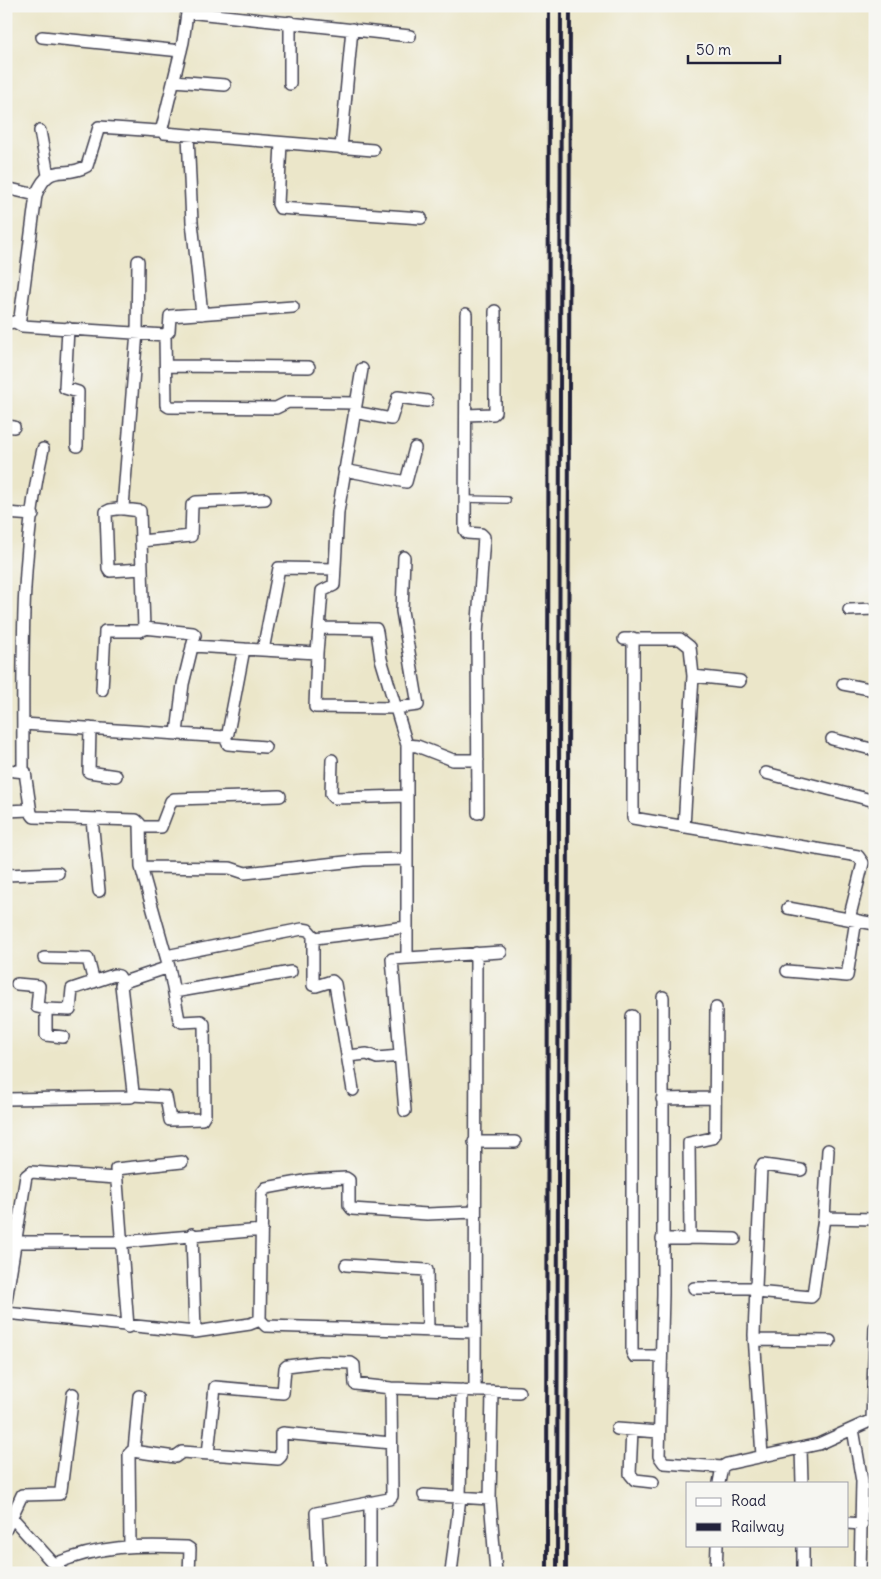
<svg xmlns="http://www.w3.org/2000/svg" width="881" height="1579" font-family="Delius,sans-serif">
	<style>
		.lines { fill: none; stroke-linecap: round; stroke-linejoin: round }
		.service-casing { stroke: #403f50; stroke-width: 8 }
		.minor-casing { stroke: #403f50; stroke-width: 14 }
		.service { stroke: #fff; stroke-width: 5.5 }
		.minor { stroke: #fff; stroke-width: 11 }
		.rail { stroke: #22223b; stroke-width: 4 }
	</style>
	<rect width="100%" height="100%" fill="#f6f6f2"/>
	<filter id="ink" filterUnits="userSpaceOnUse"><feTurbulence type="fractalNoise" baseFrequency=".02" numOctaves="2"/><feDisplacementMap in="SourceGraphic" scale="10" xChannelSelector="R" yChannelSelector="G"/><feConvolveMatrix kernelMatrix="1 2 1 2 8 2 1 2 1" color-interpolation-filters="sRGB"/></filter>
	<filter id="wash" filterUnits="userSpaceOnUse"><feTurbulence type="fractalNoise" baseFrequency=".0096" numOctaves="4" result="noise"/><feDisplacementMap in="SourceGraphic" scale="20" xChannelSelector="R" yChannelSelector="G"/><feGaussianBlur stdDeviation="1.12" result="paint"/><feColorMatrix in="noise" values="0 0 0 0 0 0 0 0 0 0 0 0 0 0 0 0 0 1.4 0 .05"/><feComposite in="paint" operator="in"/></filter>
	<g filter="url(#wash)">
		<rect width="100%" height="100%" fill="#ebe6c9"/>
	</g>
	<g filter="url(#ink)">
		<g class="lines">
			<!-- service casing -->
			<g class="service-casing">
				<path id="service" d="M465,499L507,500"/>
			</g>
			<!-- minor casing -->
			<g class="minor-casing">
				<path id="minor" d="M187,12L410,36
					M42,37L181,51
					M174,81L225,85
					M290,84V22
					M160,130L164,133L373,150
					M40,131L48,175
					M188,135L192,222L202,314
					M281,143L278,204L280,208L421,218
					M341,148L352,29
					M6,188L36,195
					M138,261L137,332L123,507L124,509L140,511L144,628L193,633L195,635L183,684L177,733
					M466,314L465,530L467,533L481,534L484,537L477,635L478,813
					M15,322L22,326L165,335L166,405L169,407L276,408L288,402L355,403
					M6,323L15,322L20,318L36,195C50,160 63,180 87,166L99,127L158,131L162,128L183,42L188,6
					M68,328L65,388L78,392L77,446
					M165,335L169,331L170,316L293,307
					M167,366L309,367
					M362,369L338,512L334,585L322,591L317,653L315,707L395,708L418,705L402,611L404,557
					M354,412L391,419L398,397L427,401
					M466,415L493,414L495,412V311
					M6,426L14,427
					M344,470L406,482L415,448
					M124,508L110,510L106,512L108,568L110,571L142,569
					M6,513L33,515
					M141,541L191,536L192,505L196,502L265,499
					M849,610L875,609
					M319,628L376,629L377,632L381,659L407,745V957
					M633,638V818L858,856L863,863L849,919
					M624,639H680L690,647L693,676L684,827
					M192,646L317,653
					M263,650L279,568L335,569
					M693,676L740,681
					M843,684L875,690
					M102,690L105,631H139L145,629
					M23,724L225,737L228,733L244,649
					M90,728L89,772L116,776
					M225,737L228,744L265,747
					M832,739L875,750
					M407,745L417,746L453,760H478
					M332,760L331,794L335,798L407,796
					M6,770L25,772L31,813L34,817L136,820L140,824L141,867L169,967L179,1020L182,1022L201,1021L204,1024L205,1114L202,1119L170,1120L166,1097L132,1095
					M23,772C23,664 19,555 43,449
					M766,773L875,801
					M6,811L30,810
					M92,819L99,891
					M140,827H161L171,801L174,799L280,796
					M141,867L230,868L245,873L363,860L406,859
					M6,875L58,873
					M788,908L875,924
					M313,937V985L316,986L332,981L335,984L353,1090
					M166,956L302,929L308,930L315,938L407,927
					M44,958L88,959L94,982
					M787,971L847,976L856,920
					M17,984L39,986L37,1007L46,1009
					M174,992L291,972
					M663,997V1294L659,1456L664,1463L722,1467
					M632,1016V1352L634,1356H661
					M63,1037L46,1035V1009L70,1010L72,989L114,975L119,976L123,983
					M347,1056L367,1054L377,1058L400,1056
					M6,1099L131,1097L133,1092L121,985L127,981L169,967
					M662,1099L714,1098
					M405,1111L392,959L501,952
					M474,1142H515
					M474,1212L427,1214L352,1209L349,1205V1180L346,1178L310,1180L266,1188L262,1193L260,1320L266,1326L474,1332
					M824,1218L875,1219
					M689,1238L735,1239
					M662,1239H687L690,1237L689,1143L712,1138L715,1134L716,1008
					M6,1242H121L262,1230
					M346,1265L427,1270L428,1331
					M694,1288H755
					M755,1292L811,1297L813,1295L824,1218L828,1150
					M6,1301L26,1176L31,1172L116,1178
					M6,1313L195,1332L192,1234
					M128,1327L116,1169L182,1162
					M195,1332L250,1324L260,1320
					M754,1340L830,1341
					M475,1391L476,953
					M492,1391L490,1499L496,1573
					M617,1429L659,1432
					M853,1429L862,1481L860,1573
					M632,1430L630,1474L635,1480L653,1482
					M801,1448L802,1483
					M134,1450L139,1396
					M208,1454L215,1387L283,1393L285,1368L287,1366L319,1362L351,1363L354,1365L355,1384L391,1388L519,1392
					M762,1456L754,1335L761,1168L763,1165L801,1170
					M719,1483L722,1467L727,1464L819,1444L872,1420L875,1327
					M424,1495L490,1499
					M370,1502V1573
					M7,1512L62,1573
					M847,1523L862,1524
					M6,1529L22,1495L59,1494L61,1490L73,1394
					M130,1546L129,1454L132,1451L175,1457L182,1452L278,1459L281,1456V1434L283,1433L391,1443
					M54,1564C102,1545 136,1545 187,1547L190,1549L189,1573
					M319,1573L316,1513L389,1499L392,1496L391,1388
					M451,1573L460,1497L462,1390
					M716,1573L717,1545
					M803,1573V1545"/>
			</g>
			<!-- service -->
			<use href="#service" class="service"/>
			<!-- minor -->
			<use href="#minor" class="minor"/>
			<!-- rail -->
			<path class="rail" d="M547,1573L549,6
				M557,1573L561,6
				M566,1573L570,6"/>
		</g>
	</g>
	<!-- margin -->
	<rect width="881" height="1579" fill="none" stroke="#f6f6f2" stroke-width="25"/>
	<!-- legend -->
	<rect x="686" y="1482" width="162" height="65" fill="#f6f6f2" stroke="#a1a1a9"/>
	<rect x="696" y="1498" width="25" height="8" fill="#ffffff" stroke="#a1a1a9"/>
	<text x="731" y="1506" font-size="15" fill="#22223b">Road</text>
	<rect x="696" y="1523" width="25" height="8" fill="#22223b" stroke="#a1a1a9"/>
	<text x="731" y="1532" font-size="15" fill="#22223b">Railway</text>
	<!-- scale -->
	<path d="M688 55v8h92v-8" fill="none" stroke="#22223b" stroke-width="2.5"/>
	<text x="696" y="55" font-size="15" fill="#22223b" stroke="#f6f6f2" stroke-width="4" paint-order="stroke">50 m</text>
</svg>
